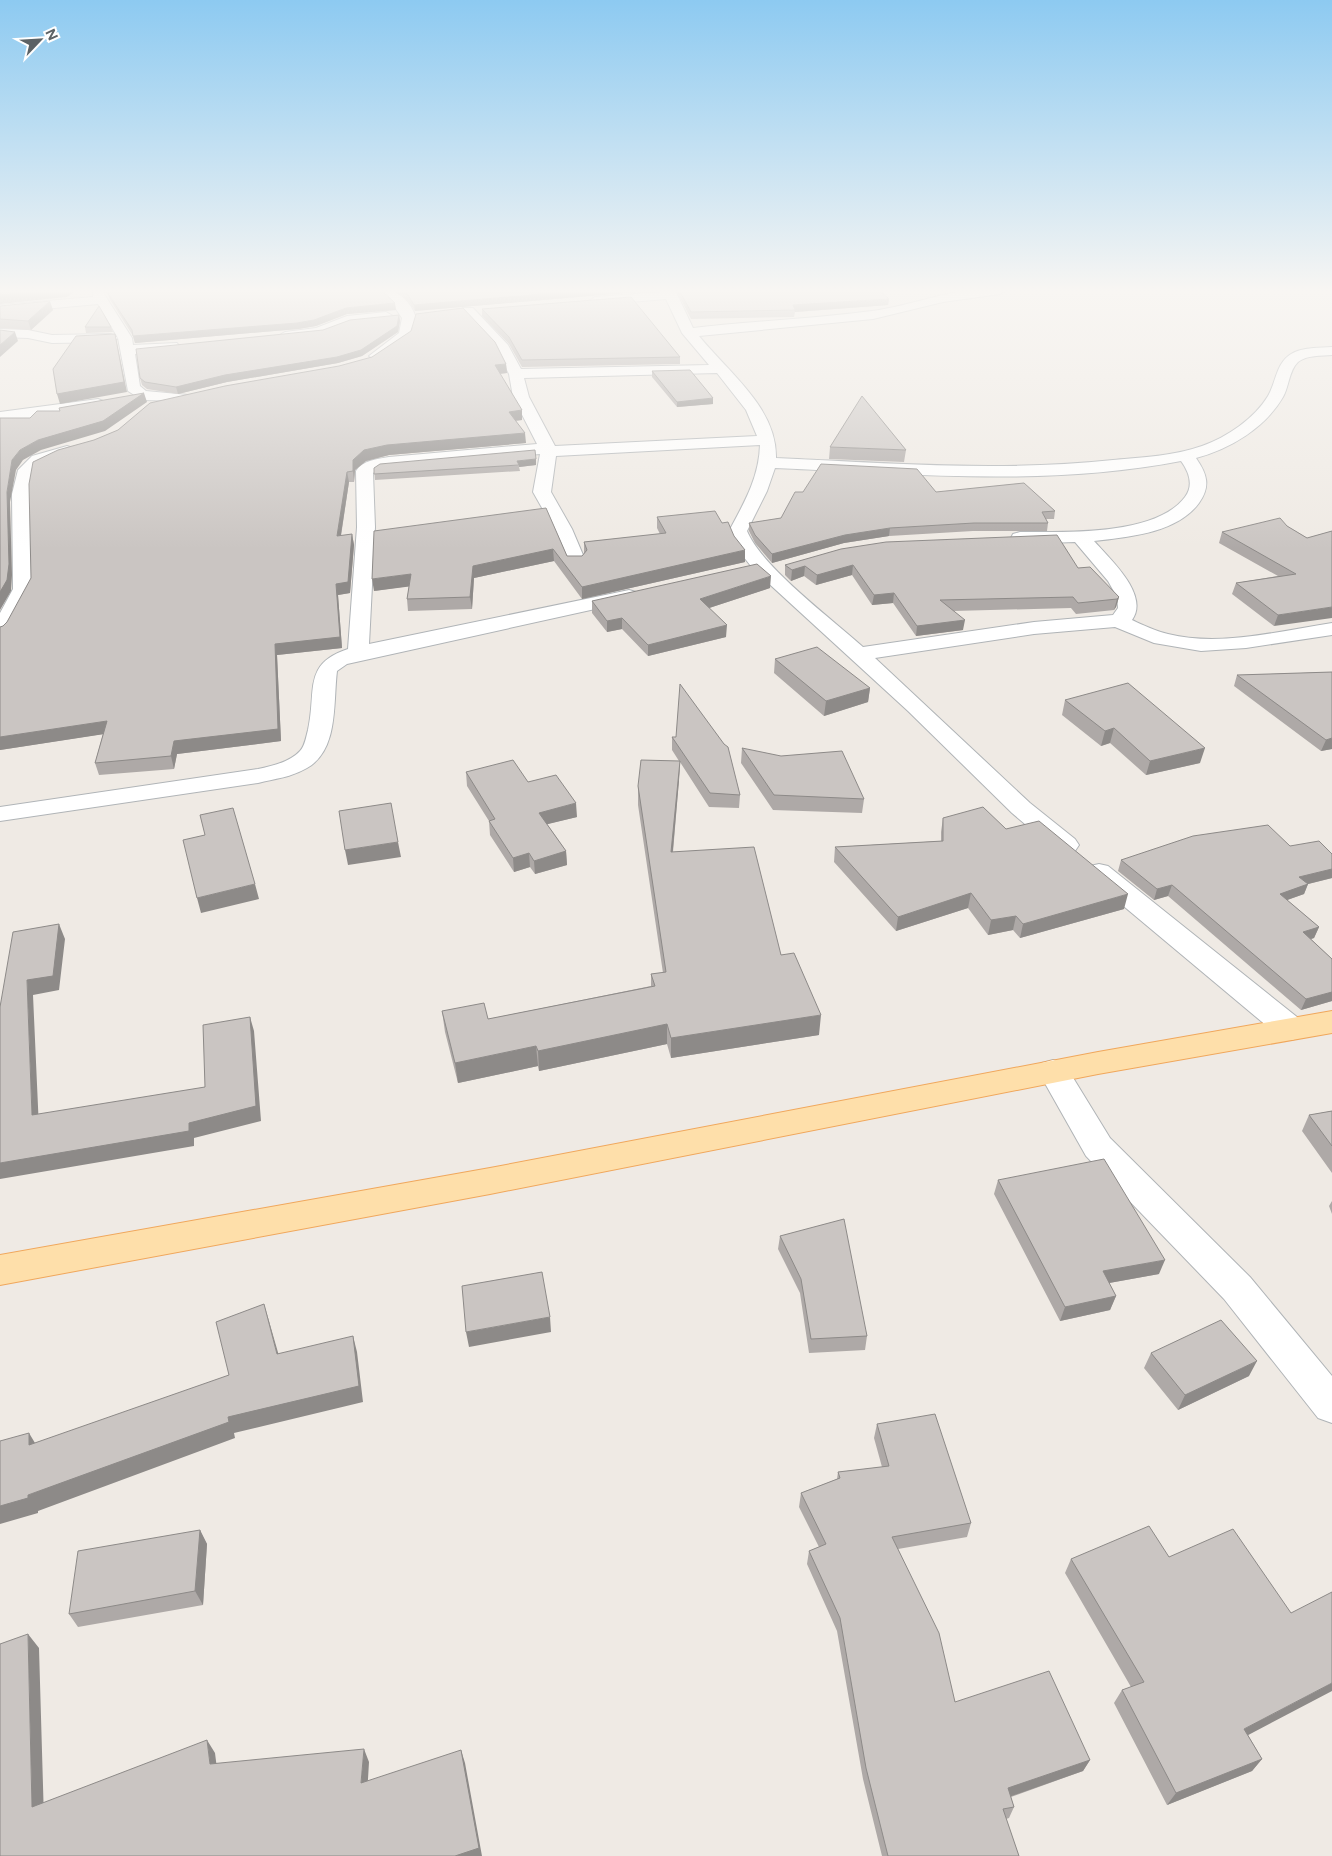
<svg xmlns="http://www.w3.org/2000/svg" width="1332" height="1856" font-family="Figtree,sans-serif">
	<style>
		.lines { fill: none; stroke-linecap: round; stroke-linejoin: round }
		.street-casing { stroke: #b0b4b7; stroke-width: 2 }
		.primary-casing { stroke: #f0a75c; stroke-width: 2 }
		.street { fill: #fff; fill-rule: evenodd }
		.primary { fill: #fedfaa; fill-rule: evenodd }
		.wall { fill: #aea9a7 }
		.shaded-wall { fill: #8d8a88 }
		.building { fill: #cac5c2; stroke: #8d8a88 }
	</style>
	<rect width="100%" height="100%" fill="#efeae4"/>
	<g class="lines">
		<!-- street casing -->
		<g class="street-casing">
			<path id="street" d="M93,290H105L104,294L132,338L133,345L177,343L179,346L172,350L135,354L140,386L146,391L188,395L191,398L188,401L142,400L128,391L118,338L98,304L0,313V305L93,297Z
				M379,290C396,288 411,301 416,318L411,338L376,360L369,356L399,333L402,318L390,300Z
				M663,290H675L693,328C752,321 812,319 872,311C917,305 960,284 1006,290L1000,294L943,302L873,319L699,336C729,373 777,408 776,458C888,463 1000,472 1113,460C1143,457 1174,456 1202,446C1227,437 1254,419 1268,396C1276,383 1276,363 1291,354C1303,347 1319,348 1332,347V355C1321,356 1307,355 1298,362C1289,370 1289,387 1283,397C1265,428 1230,449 1196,458C1207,474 1211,486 1199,503C1177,533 1129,537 1094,541C1110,559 1150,595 1132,620C1143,625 1155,631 1168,634C1220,647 1279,631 1332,623V635L1246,648L1201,651L1154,643L1115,627L1034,634L875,658L1030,803L1075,839L1079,845L1075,851L1066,853L1057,851L1012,813L908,711L754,570L735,546L729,531C744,503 759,478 760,445L556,456L551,492L572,529L586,562L583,566H569L566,562L554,529L533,492L540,454L389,467L380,468L373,473L375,527L369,644L629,590L636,592L639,596L636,600L347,664L337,671C333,702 339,750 307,768C292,777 274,779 258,783L0,821V807L258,769C272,766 290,762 300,751C305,746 306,737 308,730C317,691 302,664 348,649L357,527L356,471C363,460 377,459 389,457L537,444L513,397L509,374L497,350L463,314L461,311L463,308H473L508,345L521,369L709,365L682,333L666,299L595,305L589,301L595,297L663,292ZM717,373L746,410L757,436L555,446L529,397L524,378ZM1181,461C1189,472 1194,485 1185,497C1156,536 1065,532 1020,532L1013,534L1011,538L1013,542L1020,544L1075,542L1108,581L1117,597L1118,608L1113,615L1034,622L863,647C832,619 762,567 747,531L767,491L775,468C910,474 1047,487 1181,461Z
				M386,312L393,316L391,319C378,322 365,321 352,324C337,326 290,351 278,336L285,332L316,328L347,316Z
				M0,329L28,330L52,335L111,334L118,338L111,342L52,343L28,338L0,337Z
				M98,399L103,401L106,404L103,407L28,420L0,422V412Z
				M67,446L73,448L75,451L73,454L44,464L34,472L30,494L33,589L10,632L7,636L0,638V613L13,589L12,494L18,470L32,456Z
				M1099,864L1108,866L1302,1021L1306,1029L1302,1037L1291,1040L1280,1037L1090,878L1086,872L1090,866Z
				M1053,1060L1064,1063L1110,1138L1250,1277L1332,1376V1423L1318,1418L1224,1299L1086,1156L1038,1071L1042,1063Z"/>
		</g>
		<!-- primary casing -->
		<g class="primary-casing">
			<path id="primary" d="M1332,1011V1033L1098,1074L490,1194L0,1285V1255L490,1168L1098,1052Z"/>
		</g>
		<!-- street -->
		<use href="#street" class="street"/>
		<!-- primary -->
		<use href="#primary" class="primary"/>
	</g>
	<!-- wall -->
	<path class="wall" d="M394,290H659L415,311L409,302Z
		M676,290H909L881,292L889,299L888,305L795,312L794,317L691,319Z
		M107,292L396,310L347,314L316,326L298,329L135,343L133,336L109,298Z
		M0,306L53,310L31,330L0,328Z
		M482,309L680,357V364L522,367L509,344L482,316Z
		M399,315L400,321L398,332L362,356L338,363L227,382L178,394L147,389L142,385L140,378L323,330Z
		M85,327H111L113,332L86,333Z
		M506,364L507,373L500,374L522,420L516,421L526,443L389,455L366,461L355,470L354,482H349L341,536L352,534L354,545L350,593L338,595L342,648L277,655L281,741L177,754L174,769L99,775L95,763L103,734L0,750V627L3,626Z
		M652,371L713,404L677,407L652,377Z
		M830,447L906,450L904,462L829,459Z
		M536,465L519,467L520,471L375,480L374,468Z
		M803,492H936L1055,511L1054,519H1046L1048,523L1047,531H973L889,536L844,543L772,563L755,543L749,531V523L781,518Z
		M546,508L567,556H582L584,554V542L660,534L657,528V517L745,562L582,599L554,561L474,578L472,609L408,611L407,599L409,586L374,591Z
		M1287,526L1307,538L1332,531L1274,626L1232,594L1236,583L1278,576L1219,543L1222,532Z
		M785,565L1078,568L1119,597L1116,607L1114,610L1076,614L1071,608L953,611L963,630L916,636L893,603L872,605L852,575L816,585L804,576L791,581L785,575Z
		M770,588L709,608L726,637L648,656L622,629L607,632L592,613V601Z
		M775,659L870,688L868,702L824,716L774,673Z
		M1332,672V749L1321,751L1234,686L1237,675Z
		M1065,700L1200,763L1146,775L1110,743L1101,746L1062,715Z
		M672,737L740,795L739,808L709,807L680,762L679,780L673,852L781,955L819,1035L671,1058L667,1044L539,1071L538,1066L458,1083L445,1032L442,1011L488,1019L651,986V974L663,973L638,805V786L679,761L672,750Z
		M742,748L864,799L862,813L773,810L741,763Z
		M466,772L528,782L577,817L547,824L566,851L567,865L535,874L530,867L514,872L490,835L489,821L467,786Z
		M943,818L1006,829L1124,909L1020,938L1013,930L988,935L968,908L896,931L834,862L835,847L941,841V832Z
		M1290,846L1332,854V878L1308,884L1304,894L1287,900L1319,927L1314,938L1311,939L1332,959V1001L1301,1010L1168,896L1154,900L1118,871L1121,860Z
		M1332,1111V1173L1302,1131L1309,1115Z
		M998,1180L1159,1274L1109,1283L1116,1296L1110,1310L1060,1321L994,1194Z
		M1332,1201V1214L1329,1206Z
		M780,1236L867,1336L865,1350L809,1353L800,1293L778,1249Z
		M1151,1353L1249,1376L1178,1410L1144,1368Z
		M877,1424L971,1523L967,1537L898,1549L955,1702L1090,1760L1083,1771L1011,1797L1014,1807L1009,1818L1006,1819L1019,1856H882L863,1779L837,1631L807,1564L809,1551L819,1547L799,1507L801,1493L837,1479L838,1472L882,1467L874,1438Z
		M200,1530L207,1544L203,1605L78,1627L69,1614Z
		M1071,1559L1248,1735L1262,1759L1252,1771L1167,1805L1114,1703L1122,1690L1131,1687L1065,1573Z"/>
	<!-- shaded-wall -->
	<path class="shaded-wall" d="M58,290H76L67,297L0,304V295Z
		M589,290H659L415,311L414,305Z
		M875,290H909L875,292Z
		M889,299L888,305L795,312L793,305Z
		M50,301L53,310L31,330L28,321Z
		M395,303L396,310L347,314L316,326L298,329L135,343L133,336L346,308Z
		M399,315L400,321L398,332L362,356L338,363L227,382L178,394L176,387Z
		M15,332L18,341L0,357V345Z
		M115,334L127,392L60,404L57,394Z
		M506,364L507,373L496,374L495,365Z
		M144,393L147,402L105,431L41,450L23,460L16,470L10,502L12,575L11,591L0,610V592L7,492L12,460L20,450L38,440Z
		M713,398V404L677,407V402Z
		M522,410V420L510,421L509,412Z
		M525,433L526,443L389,455L366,461L355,470L354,482L353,471V460L364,450L387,445Z
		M536,459V465L519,467V465L517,461Z
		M347,472L349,482L339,547L337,536Z
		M890,528L889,536L844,543L772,563V554L845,535Z
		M352,534L354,545L350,593L338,595L342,648L277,655L281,741L177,754L174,769L171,756L174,741L336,584Z
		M553,549L554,561L474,578L472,609L470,597L473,566Z
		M745,550V562L582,599V587Z
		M853,565L852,575L816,585L817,575Z
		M805,566L804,576L791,581L792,570Z
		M411,574L413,586L374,591L372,579Z
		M771,576L770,588L700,611V599Z
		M894,593L893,603L872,605L874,595Z
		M1119,597L1116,607L1114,610L1117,599Z
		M1332,607V618L1274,626L1278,615Z
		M622,618V629L607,632V621Z
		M965,620L963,630L916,636L917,626Z
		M727,625L726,637L648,656V645Z
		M870,688L868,702L824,716L826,701Z
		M107,721L111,733L0,750V737Z
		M1114,728L1110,743L1101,746L1105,731Z
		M1332,738V749L1321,751L1326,740Z
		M1205,748L1200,763L1146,775L1150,761Z
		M680,761L679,780L671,871V852Z
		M576,803L577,817L540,826L539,813Z
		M398,842L401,857L348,865L345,850Z
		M566,851L567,865L535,874L534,861Z
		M529,853L530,867L514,872L513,858Z
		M1332,869V878L1308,884L1304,894L1276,904L1280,894L1299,877Z
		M255,884L259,899L201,913L197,898Z
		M1172,885L1168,896L1154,900L1157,889Z
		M971,893L968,908L896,931L898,917Z
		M1128,894L1124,909L1020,938L1023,924Z
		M1016,916L1013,930L988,935L991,920Z
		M59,924L65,939L59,990L33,995L39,1129L32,1115L27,980Z
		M1319,927L1314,938L1298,943L1303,932Z
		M1332,992V1001L1301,1010L1306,999Z
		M821,1015L819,1035L671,1058V1038Z
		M250,1017L254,1031L261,1121L194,1138V1146L0,1179V1163L189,1123Z
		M667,1024V1044L539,1071L538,1051Z
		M536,1046L538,1066L458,1083L455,1063Z
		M1165,1260L1159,1274L1098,1285L1103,1271Z
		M1116,1296L1110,1310L1060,1321L1065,1307Z
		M264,1304L269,1321L283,1370L277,1354Z
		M550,1317L551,1332L469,1347L466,1332Z
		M353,1336L357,1352L363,1402L234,1433L235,1438L38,1511V1513L0,1524V1506L228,1417Z
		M1257,1361L1249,1376L1178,1410L1185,1395Z
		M29,1433L38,1448L29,1445Z
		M200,1530L207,1544L203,1605L195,1591Z
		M28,1634L39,1648L44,1820L32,1807Z
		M1332,1683V1691L1235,1742L1244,1729Z
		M207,1740L215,1753L218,1777L210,1764Z
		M364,1749L369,1762L367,1796L361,1783Z
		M461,1750L465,1763L482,1856H455Z
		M1262,1759L1252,1771L1167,1805L1176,1793Z
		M1090,1760L1083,1771L1003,1799L1008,1788Z"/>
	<!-- building -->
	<path class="building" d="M0,290H58L0,295Z
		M109,290H381L395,303L346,308L314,320L297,323L133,336L132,330L107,292Z
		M401,290H589L414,305L408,295Z
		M679,290H879L889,299L793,305L795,310L691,312Z
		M631,297L680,357L522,360L509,337L482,309Z
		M50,301L28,321L0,319V306Z
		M99,306L111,327H85Z
		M463,308L495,342L506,364L495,365L522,410L509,412L525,433L387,445L364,450L353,460V471L347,472L337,536L352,534L348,582L336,584L340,637L275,644L278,729L174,741L171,756L95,763L107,721L0,737V627L3,626L7,622L31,578L29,484L33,462L58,450L94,440L118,430L150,403L225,386L339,366L372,357L411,331L416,314Z
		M399,315L397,326L361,350L337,357L225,375L176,387L145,382L140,378L136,349L323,330L350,320Z
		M0,330L15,332L0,345Z
		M115,334L124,382L57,394L53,369L76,336Z
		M690,370L713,398L677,402L652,371Z
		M144,393L103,421L38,440L20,450L12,460L7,492L9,564L7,580L0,592V418H30L37,411H60L59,408Z
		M862,396L906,450L830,447Z
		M535,450L536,459L517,461L519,465L374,474V468L380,464Z
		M821,464L917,469L936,492L1024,483L1055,511L1042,512L1048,523H974L890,528L845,535L772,554L755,535L749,523L781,518L795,492H803Z
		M546,508L567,556H582L587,550L584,542L666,533L657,517L715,511L722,523L728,522L734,536L745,550L582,587L553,549L473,566L470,597L407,599L411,574L372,579L374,531Z
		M1280,518L1287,526L1307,538L1332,531V607L1278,615L1236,583L1296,574L1222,532Z
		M1057,535L1078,568L1090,567L1119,597L1117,599L1078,603L1073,597L940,600L965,620L917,626L894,593L874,595L853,565L817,575L805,566L792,570L785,565L841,549L886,542Z
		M757,564L771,576L700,599L727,625L648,645L622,618L607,621L592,601Z
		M817,647L870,688L826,701L775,659Z
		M1332,672V738L1326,740L1237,675Z
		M1128,683L1205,748L1150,761L1114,728L1105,731L1065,700Z
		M680,684L724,744L728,747L740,795L710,793L672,737H676Z
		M742,748L781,756L842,751L864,799L774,795Z
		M513,760L528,782L556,775L576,803L539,813L566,851L534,861L529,853L513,858L489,821L495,819L466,772Z
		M641,760L680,761L671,852L754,847L781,955L794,953L821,1015L671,1038L667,1024L538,1051L536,1046L455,1063L442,1011L484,1003L488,1019L655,986L651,974L666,972L638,786Z
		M391,803L398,842L345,850L339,811Z
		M983,807L1006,829L1039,821L1128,894L1023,924L1016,916L991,920L971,893L898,917L835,847L943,841V818Z
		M233,808L255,884L197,898L183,840L205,835L200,815Z
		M1268,825L1290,846L1319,841L1332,854V869L1299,877L1308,884L1280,894L1319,927L1303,932L1332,959V992L1306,999L1172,885L1157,889L1121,860L1193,836Z
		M59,924L53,976L27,980L32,1115L205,1087L203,1025L250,1017L256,1106L189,1123V1131L0,1163V1007L13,932Z
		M1332,1111V1146L1309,1115Z
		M1104,1159L1165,1260L1103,1271L1116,1296L1065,1307L998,1180Z
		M844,1219L867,1336L811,1339L801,1279L780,1236Z
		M542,1272L550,1317L466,1332L462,1286Z
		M264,1304L277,1354L353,1336L359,1386L228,1417L229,1422L28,1495V1498L0,1506V1441L29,1433V1445L229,1375L216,1322Z
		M1221,1320L1257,1361L1185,1395L1151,1353Z
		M935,1414L971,1523L892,1537L939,1633L955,1702L1049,1671L1090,1760L1008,1788L1014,1807L1003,1809L1019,1856H888L866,1768L840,1618L809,1551L826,1544L801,1493L840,1478L838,1472L889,1466L877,1424Z
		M1149,1526L1169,1557L1233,1529L1291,1613L1332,1592V1683L1244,1729L1262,1759L1176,1793L1122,1690L1144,1682L1071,1559Z
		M200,1530L195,1591L69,1614L78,1551Z
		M28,1634L32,1807L207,1740L210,1764L364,1749L361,1783L461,1750L479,1848L455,1856H0V1644Z"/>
	<!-- sky -->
	<linearGradient id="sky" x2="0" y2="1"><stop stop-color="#8dcaf1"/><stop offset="0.53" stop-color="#f8f6f3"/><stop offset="1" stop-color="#f8f6f3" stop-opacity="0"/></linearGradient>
	<rect width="1332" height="549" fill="url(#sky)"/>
	<!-- north arrow -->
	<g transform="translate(40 40) rotate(65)" stroke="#ffffff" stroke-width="4" paint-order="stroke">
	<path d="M0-4L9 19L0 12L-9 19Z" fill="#5c6265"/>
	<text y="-8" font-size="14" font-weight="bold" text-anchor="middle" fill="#5c6265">N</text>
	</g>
</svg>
